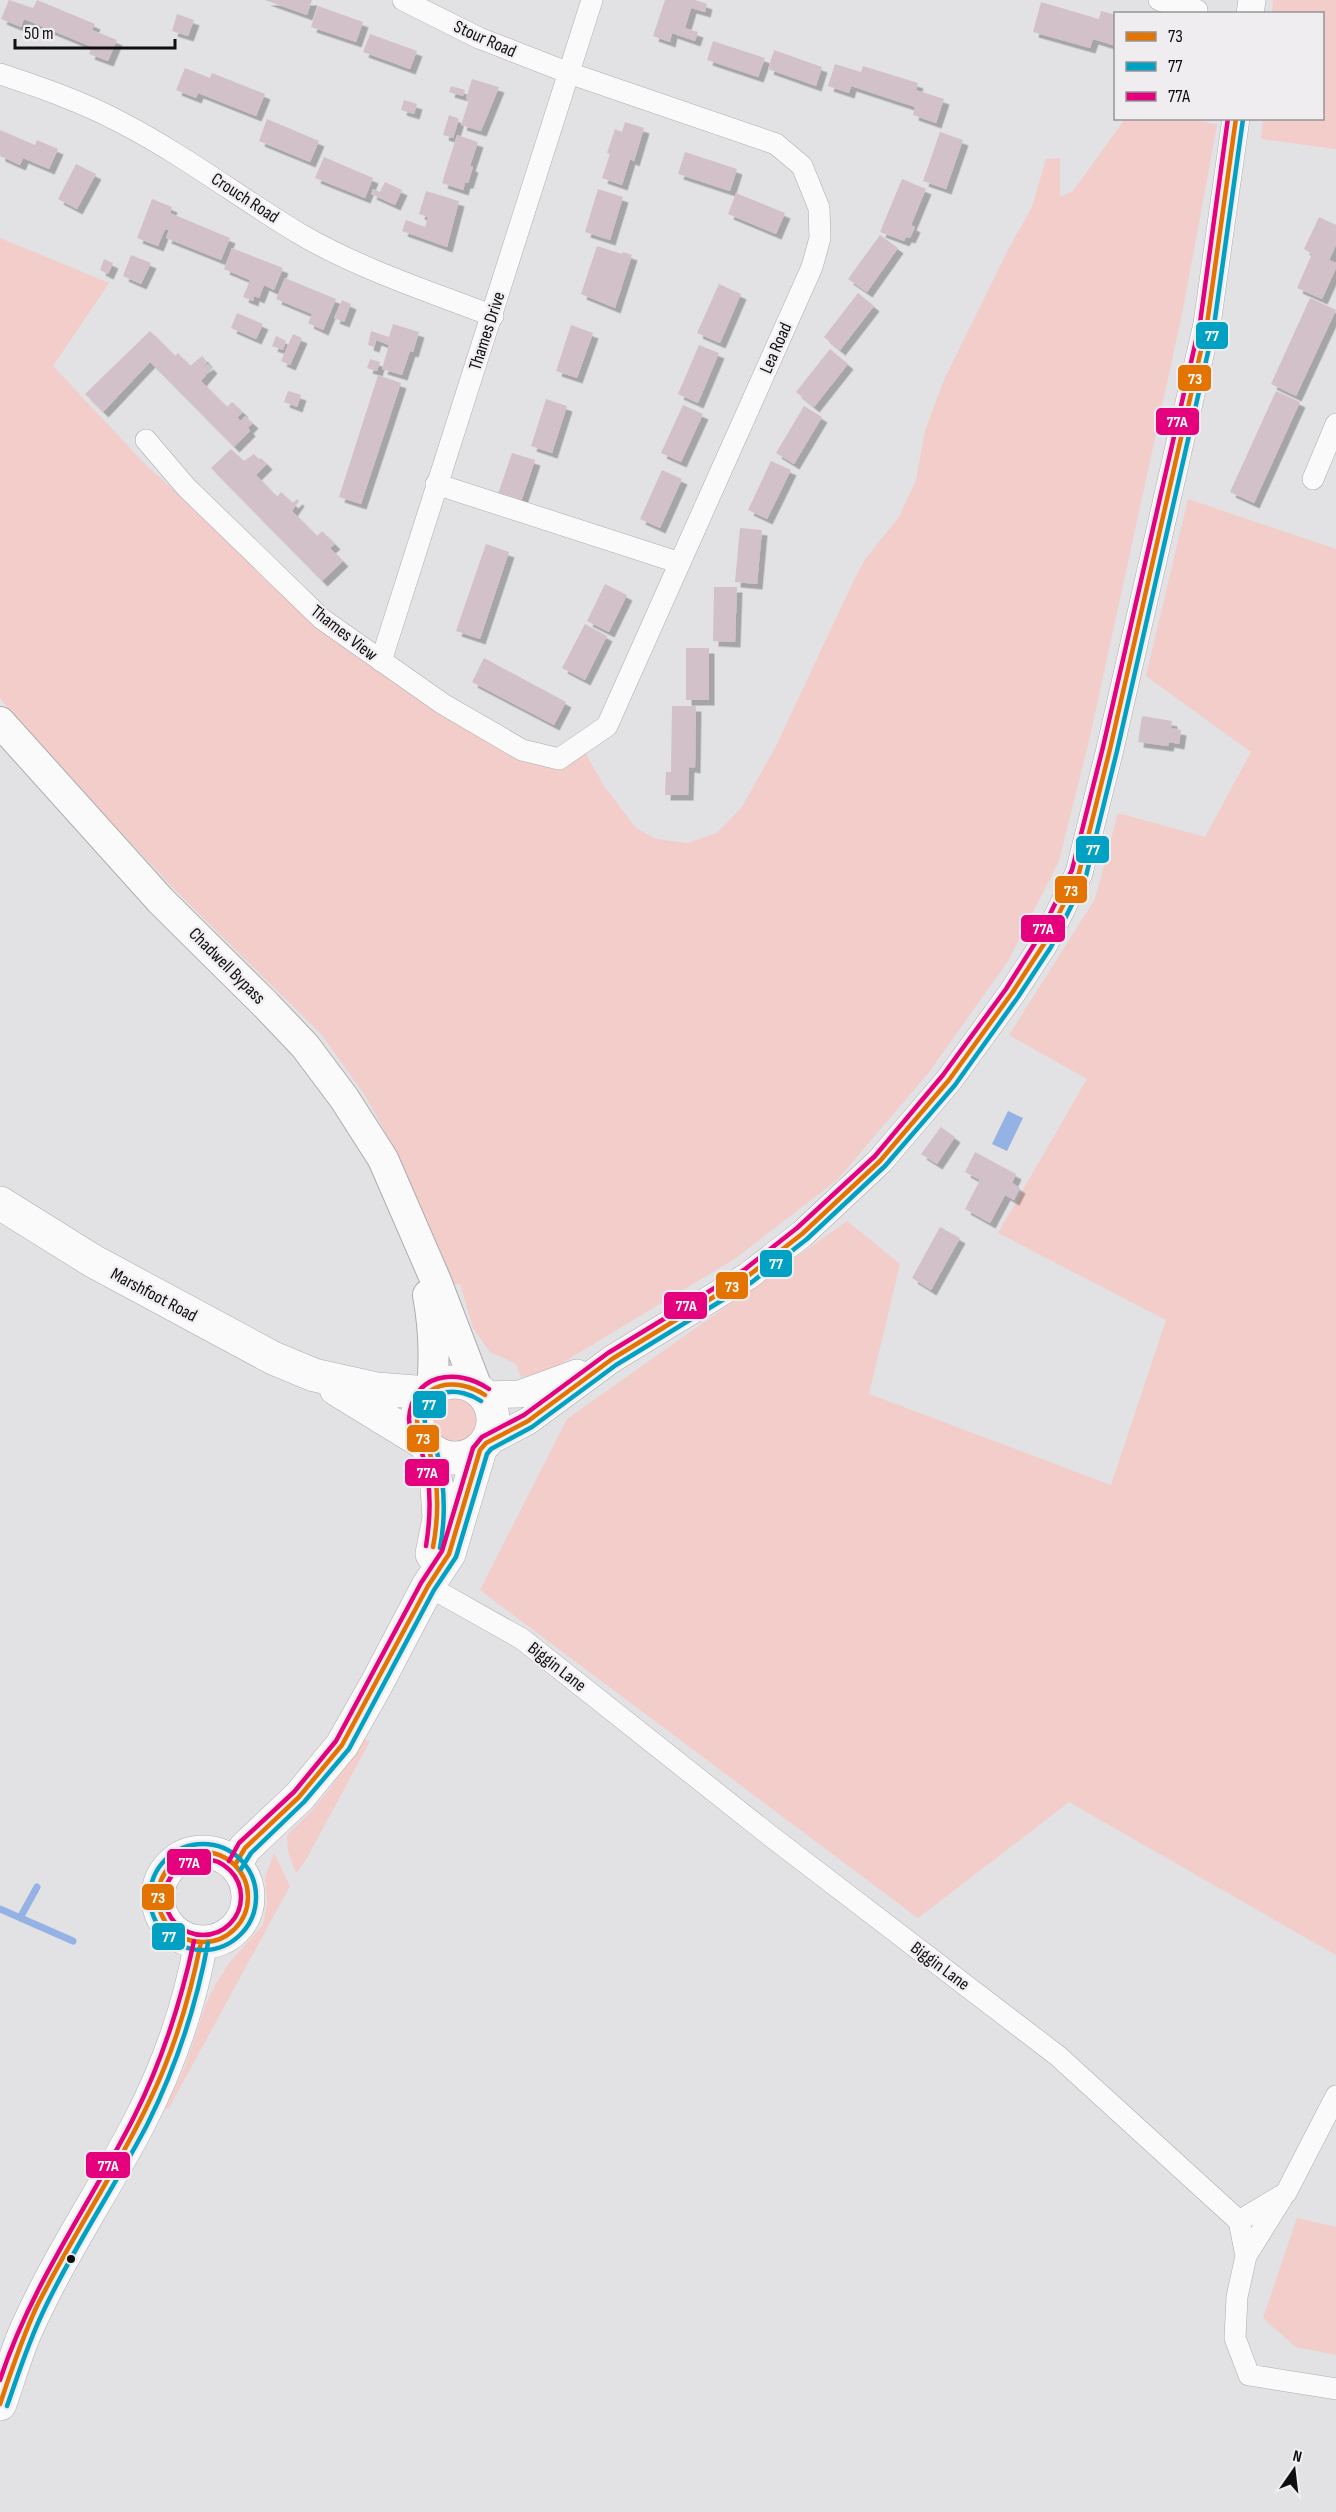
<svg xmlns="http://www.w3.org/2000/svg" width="1336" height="2512" font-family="'Sofia Sans Condensed',sans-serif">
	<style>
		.green { fill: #f2cdc9 }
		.water { fill: #94b2e4 }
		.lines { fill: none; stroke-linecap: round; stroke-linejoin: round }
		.stream { stroke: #94b2e4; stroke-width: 7 }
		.building { fill: #d3c1c9; filter: url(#shadow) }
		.minor-casing { stroke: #adacae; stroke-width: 22 }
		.tertiary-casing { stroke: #adacae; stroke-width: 28 }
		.secondary-casing { stroke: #adacae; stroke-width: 32 }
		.primary-casing { stroke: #adacae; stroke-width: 34 }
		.minor { stroke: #fbfafb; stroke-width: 21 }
		.tertiary { stroke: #fbfafb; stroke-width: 27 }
		.secondary { stroke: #fbfafb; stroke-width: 30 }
		.primary { stroke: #fbfafb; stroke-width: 33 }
		.bus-1-casing { stroke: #f0edf1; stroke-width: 9 }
		.bus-2-casing { stroke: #f0edf1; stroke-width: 9 }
		.bus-3-casing { stroke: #f0edf1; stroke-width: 9 }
		.bus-1 { stroke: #e37401; stroke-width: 4.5 }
		.bus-2 { stroke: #01a1c4; stroke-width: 4.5 }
		.bus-3 { stroke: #e5007d; stroke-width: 4.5 }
		.bus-dot { fill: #100f10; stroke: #f0edf1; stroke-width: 2 }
		.labels { text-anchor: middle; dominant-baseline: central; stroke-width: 4.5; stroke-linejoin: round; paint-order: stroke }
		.street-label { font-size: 18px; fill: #100f10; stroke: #f0edf1 }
		.line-badge { stroke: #f0edf1; stroke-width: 2 }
		.badge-label { font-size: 16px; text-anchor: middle; font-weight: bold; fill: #fff }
	</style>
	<defs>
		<filter id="shadow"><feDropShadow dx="5.5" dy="5.5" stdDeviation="0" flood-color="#0004"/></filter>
	</defs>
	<rect width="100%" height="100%" fill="#e2e1e3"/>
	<!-- green -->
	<path class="green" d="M1273,0H1336V149L1261,139L1263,119L1322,118V14L1272,13Z
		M1125,119H1194L1217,125L1182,314L1089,741L1059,861L1008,961L929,1072L838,1179L736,1258L547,1372L521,1377L516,1364L490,1352L473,1328L460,1284L446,1285L400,1159L366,1097L321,1034L176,891L24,729L0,698V238L109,283L53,366L146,465L249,558L381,661L559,759L581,745L604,786L636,828L656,839L688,843L717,833L742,807L776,746L854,580L866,558L899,517L916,480L925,431L943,382L1008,250L1032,207L1046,159L1060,158V197L1073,191Z
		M1188,499L1336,549V1955L1069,1802L918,1918L480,1590L567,1419L847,1221L900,1264L869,1394L1111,1485L1166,1320L998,1233L1087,1079L1009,1035L1095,899L1118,813L1205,837L1251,752L1146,676Z
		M433 1420a22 22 0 1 1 44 0a22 22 0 1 1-44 0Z
		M362,1739L370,1741L307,1858L297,1872L295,1871L288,1851L287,1835C318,1807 341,1776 362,1739Z
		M274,1853L290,1886L170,2106L168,2109L165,2108L185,2067L206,2004L215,1985L230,1962L263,1925L267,1903L265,1878Z
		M1297,2218L1336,2227V2355L1296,2347L1263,2318Z"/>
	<!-- water -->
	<path class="water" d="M1008,1111L1023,1118L1007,1151L992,1144Z"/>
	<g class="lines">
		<!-- stream -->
		<path class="stream" d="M0,1909L73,1941
			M20,1918L37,1887"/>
	</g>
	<!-- building -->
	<path class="building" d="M9,0L33,8L37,0L95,24L92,30L117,40L108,61L89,54L92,47L24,19L21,27L1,19Z
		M265,0H312L307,15Z
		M665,0H695L707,4L705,12L691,8L685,28L698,32L695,41L672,33L670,42L653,36Z
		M1041,2L1099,19L1101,11L1116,15V46L1093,39L1090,48L1033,32Z
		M318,6L363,22L356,42L311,27Z
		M177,14L194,20L188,36L172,31Z
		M370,34L417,51L410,69L363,52Z
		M713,41L765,58L758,77L707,60Z
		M774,50L822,67L816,86L768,69Z
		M835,64L861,72L863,66L918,83L916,90L944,99L936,123L913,115L915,107L851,86L849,93L828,86Z
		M185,68L210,78L212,73L265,94L256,116L198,93L196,98L176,90Z
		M472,79L499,87L481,131L461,125L469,100L466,99Z
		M451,86L465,90L463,96L449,92Z
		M404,100L417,104L414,114L401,110Z
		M449,115L459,119L453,138L443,135Z
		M267,119L319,141L310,162L259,141Z
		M625,122L644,128L634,161L630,159L622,185L602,178L610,154L607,153L615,129L622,132Z
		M0,130L35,145L37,140L58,149L49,169L23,158L20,165L0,156Z
		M940,132L963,140L946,189L923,181Z
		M457,135L478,142L470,166L473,167L468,183H465L463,190L442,183Z
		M685,152L737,169L730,191L678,174Z
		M324,157L373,178L365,198L315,178Z
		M76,164L96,174L77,209L58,199Z
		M902,179L926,189L911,225L915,227L910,238L906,237L904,241L880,232Z
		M385,182L402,190L395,205L371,194L373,189L380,192Z
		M598,189L623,197L610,240L585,232Z
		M426,191L459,201L447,247L402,231L406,220L425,227L428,217L419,214Z
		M736,193L785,213L776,234L728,214Z
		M152,199L172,207L170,213L230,238L221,260L166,238L169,230L165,229L158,246L137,238Z
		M1319,217L1336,225V245L1329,260L1336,263V268L1322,299L1297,288L1312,254L1304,249Z
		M880,235L898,248L867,292L848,279Z
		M597,246L622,254L623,252L632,255L615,308L581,294Z
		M232,248L283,268L274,290L264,285L259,298L254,296L253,301L243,297L250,280L224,269Z
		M131,255L151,263L141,284L123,276Z
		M104,259L113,263L108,274L100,270Z
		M285,278L336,299L323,330L308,323L312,314L276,299Z
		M719,284L741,294L720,343L697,333Z
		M858,293L874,306L840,350L824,337Z
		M1310,298L1336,310L1296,396L1271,384Z
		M342,300L351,304L344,322L334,318Z
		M237,313L263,324L256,339L231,328Z
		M393,324L419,332L413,352L410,351L402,375L382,369L389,345L376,340L374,347L368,345L371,331L389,337Z
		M571,325L593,333L577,378L556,371Z
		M150,331L175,356L178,353L190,366L202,356L207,362L202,368L208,364L212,368L201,381L227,407L232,402L243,412L237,418L241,421L245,416L253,423L248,428L250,431L234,447L150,362L103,412L85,394Z
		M293,334L302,338L290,365L281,361Z
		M276,336L286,341L283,350L272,346Z
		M699,345L719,353L698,403L678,394Z
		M830,349L848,364L814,407L796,392Z
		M370,359L380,362L377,371L367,368Z
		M378,375L401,383L361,504L339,497Z
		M288,391L301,395L297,407L284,402Z
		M1276,391L1300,402L1254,503L1230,492Z
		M546,399L567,406L552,453L531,446Z
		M683,405L703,414L681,462L661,453Z
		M804,406L822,417L794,464L776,453Z
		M231,449L244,461L254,454L259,459L261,458L267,464L256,475L277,497L281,492L293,503L297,499L299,501L292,511L317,536L322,531L335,544L330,548L343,561L322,581L211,468Z
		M512,453L535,460L521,502L498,494Z
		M771,461L791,470L767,519L748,510Z
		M662,470L682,479L660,528L640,519Z
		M740,528L762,530L757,584L735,582Z
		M486,544L509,552L480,639L456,631Z
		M605,584L627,595L609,632L587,621Z
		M714,587H737L735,642L713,641Z
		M585,624L607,636L585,680L562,668Z
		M686,648H709V700H686Z
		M484,658L566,702L554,725L472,682Z
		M672,706H696L695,768L689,767L688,795H665L666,772H671Z
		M1142,716L1172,721L1171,728L1181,730L1179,744L1169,742L1168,746L1138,742Z
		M941,1127L955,1137L937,1164L921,1154Z
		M975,1152L1016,1174L1012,1183L1020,1188L1014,1200L1005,1195L990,1223L965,1209L980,1180L965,1172Z
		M940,1227L960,1238L931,1290L912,1278Z"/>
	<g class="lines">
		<!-- minor casing -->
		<g class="minor-casing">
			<path id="minor" d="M1159,0L1197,10
				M0,74C42,88 83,102 122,123C184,155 240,198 300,234C360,269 428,291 493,316
				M146,440L186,487L322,619L443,704L522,750L559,759L607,726L812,267L820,238L819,208L802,166L776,144L569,73L479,38L403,0
				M1313,479L1336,424
				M436,484L680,563
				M381,661L592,0
				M428,1586L522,1639L768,1834L1058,2056L1239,2221L1246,2256L1237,2297L1235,2338L1249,2375L1336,2389
				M1239,2221L1286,2193L1336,2096
				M1246,2256L1282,2198"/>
		</g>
		<!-- tertiary casing -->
		<g class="tertiary-casing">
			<path id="tertiary" d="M1250,14L1252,0
				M485,1395L520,1394L577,1373
				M486,1443L528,1421L612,1359L748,1276L802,1234L880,1161L949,1080L1012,993L1044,944L1079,873L1110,749L1207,324L1236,118"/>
		</g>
		<!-- secondary casing -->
		<g class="secondary-casing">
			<path id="secondary" d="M0,722L161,901L266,1005L305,1046L344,1098L383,1159L436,1281L477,1388
				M428,1295C434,1327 435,1357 432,1389"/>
		</g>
		<!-- primary casing -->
		<g class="primary-casing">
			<path id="primary" d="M0,1203L93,1261L273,1358L314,1375L377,1389L428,1393
				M417 1420a38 38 0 1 1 76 0a38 38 0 1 1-76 0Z
				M336,1389L424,1443
				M428,1447L437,1487L439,1518L432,1554
				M158 1897a45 45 0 1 1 90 0a45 45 0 1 1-90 0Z
				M235,1865L245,1848L299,1797L342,1745L376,1685L428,1586L449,1554L480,1450
				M0,2404C8,2381 15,2357 24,2335C56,2261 102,2194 139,2123C168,2067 190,2004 201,1942"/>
		</g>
		<!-- minor -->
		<use href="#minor" class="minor"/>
		<!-- tertiary -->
		<use href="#tertiary" class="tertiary"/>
		<!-- secondary -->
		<use href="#secondary" class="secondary"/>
		<!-- primary -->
		<use href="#primary" class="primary"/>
		<!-- bus-1 casing -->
		<g class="bus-1-casing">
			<path id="bus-1" d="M433,1547C439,1515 439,1481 429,1450C425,1440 417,1432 417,1421C417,1380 458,1377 485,1395
				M158 1897a45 45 0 1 1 90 0a45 45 0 1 1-90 0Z
				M235,1865L245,1848L299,1797L342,1745L428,1586L449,1554L480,1450L486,1443L528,1421L612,1359L748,1276L802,1234L880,1161L949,1080L1012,993L1044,944L1079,873L1110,749L1207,324L1236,118
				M0,2404C11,2371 22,2338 37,2306C72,2236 116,2172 149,2102C174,2051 190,1997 201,1942"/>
		</g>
		<!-- bus-2 casing -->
		<g class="bus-2-casing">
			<path id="bus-2" d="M440,1548C446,1516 445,1485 437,1452C434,1440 423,1430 425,1418C428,1386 460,1387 481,1401
				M150 1897a53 53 0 1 1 106 0a53 53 0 1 1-106 0Z
				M241,1869L251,1853L304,1802L349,1749L434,1590L456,1557L487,1454L491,1449L532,1427L616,1365L752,1282L807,1239L885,1166L955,1085L1018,997L1051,947L1086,876L1117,751L1214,326L1243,119
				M7,2406C18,2375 28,2343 43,2312C73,2248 114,2188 147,2125C176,2067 196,2007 208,1943"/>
		</g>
		<!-- bus-3 casing -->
		<g class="bus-3-casing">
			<path id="bus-3" d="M426,1546C431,1515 432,1483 422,1453C418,1441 409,1432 409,1419C412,1373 457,1367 489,1389
				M165 1897a38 38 0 1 1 76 0a38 38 0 1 1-76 0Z
				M229,1861L239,1843L294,1792L336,1741L421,1583L442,1551L473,1448L482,1437L524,1415L608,1353L744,1270L797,1228L875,1156L943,1075L1006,989L1037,940L1072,870L1103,747L1200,323L1228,118
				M0,2380C31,2285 89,2206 134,2117C162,2061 181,2002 194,1941"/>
		</g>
		<!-- bus-1 -->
		<use href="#bus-1" class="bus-1"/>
		<!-- bus-2 -->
		<use href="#bus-2" class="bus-2"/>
		<!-- bus-3 -->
		<use href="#bus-3" class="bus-3"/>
	</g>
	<!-- markers -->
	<circle class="bus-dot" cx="71" cy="2259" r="5"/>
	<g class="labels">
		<!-- street labels -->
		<g class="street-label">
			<text transform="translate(485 39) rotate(24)">Stour Road</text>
			<text transform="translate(245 198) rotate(33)">Crouch Road</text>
			<text transform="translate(487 331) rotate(-72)">Thames Drive</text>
			<text transform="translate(776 348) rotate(-66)">Lea Road</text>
			<text transform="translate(344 633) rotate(38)">Thames View</text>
			<text transform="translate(227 966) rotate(45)">Chadwell Bypass</text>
			<text transform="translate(154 1295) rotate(28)">Marshfoot Road</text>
			<text transform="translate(557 1667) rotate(38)">Biggin Lane</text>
			<text transform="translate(940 1966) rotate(37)">Biggin Lane</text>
		</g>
	</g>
	<g class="line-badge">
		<rect x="1195" y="321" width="34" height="29" rx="6" fill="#01a1c4"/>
		<rect x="1177" y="364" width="35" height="28" rx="6" fill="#e37401"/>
		<rect x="1155" y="407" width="45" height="29" rx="6" fill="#e5007d"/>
		<rect x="1075" y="835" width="35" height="29" rx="6" fill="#01a1c4"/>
		<rect x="1054" y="875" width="34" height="29" rx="6" fill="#e37401"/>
		<rect x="1020" y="914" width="46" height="29" rx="6" fill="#e5007d"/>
		<rect x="759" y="1249" width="34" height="29" rx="6" fill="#01a1c4"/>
		<rect x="715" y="1271" width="34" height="29" rx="6" fill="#e37401"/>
		<rect x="663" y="1291" width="45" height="29" rx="6" fill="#e5007d"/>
		<rect x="412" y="1390" width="35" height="29" rx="6" fill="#01a1c4"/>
		<rect x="406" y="1424" width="34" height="29" rx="6" fill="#e37401"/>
		<rect x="404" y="1458" width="46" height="29" rx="6" fill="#e5007d"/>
		<rect x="166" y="1848" width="46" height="28" rx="6" fill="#e5007d"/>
		<rect x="141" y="1883" width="34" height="28" rx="6" fill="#e37401"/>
		<rect x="151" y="1922" width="35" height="29" rx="6" fill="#01a1c4"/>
		<rect x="85" y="2151" width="46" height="28" rx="6" fill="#e5007d"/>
	</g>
	<g class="badge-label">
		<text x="1212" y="341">77</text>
		<text x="1195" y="384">73</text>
		<text x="1177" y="427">77A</text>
		<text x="1093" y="855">77</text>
		<text x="1071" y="896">73</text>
		<text x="1043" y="934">77A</text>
		<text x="776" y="1269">77</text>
		<text x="732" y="1292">73</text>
		<text x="686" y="1311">77A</text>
		<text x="429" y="1410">77</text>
		<text x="423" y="1444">73</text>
		<text x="427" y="1478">77A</text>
		<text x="189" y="1868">77A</text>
		<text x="158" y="1903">73</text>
		<text x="169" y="1942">77</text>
		<text x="108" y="2171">77A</text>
	</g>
	<!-- legend -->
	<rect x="1114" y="12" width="210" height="108" fill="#f0edf1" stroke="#969497" stroke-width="1.5"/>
	<rect x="1126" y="32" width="30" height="9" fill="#e37401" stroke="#969497" stroke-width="1.5"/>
	<text x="1168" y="42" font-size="18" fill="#100f10">73</text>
	<rect x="1126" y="62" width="30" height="9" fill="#01a1c4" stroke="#969497" stroke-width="1.5"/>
	<text x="1168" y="72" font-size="18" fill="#100f10">77</text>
	<rect x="1126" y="92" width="30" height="9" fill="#e5007d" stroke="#969497" stroke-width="1.5"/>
	<text x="1168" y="102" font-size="18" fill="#100f10">77A</text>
	<!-- north arrow -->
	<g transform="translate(1294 2470) rotate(14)" stroke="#f0edf1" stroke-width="4.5" paint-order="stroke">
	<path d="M0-4.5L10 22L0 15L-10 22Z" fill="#100f10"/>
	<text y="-9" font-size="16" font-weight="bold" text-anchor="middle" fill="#100f10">N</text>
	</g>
	<!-- scale -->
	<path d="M15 39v9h160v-9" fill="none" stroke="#100f10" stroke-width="3"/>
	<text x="24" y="39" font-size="18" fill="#100f10" stroke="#f0edf1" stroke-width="4.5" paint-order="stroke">50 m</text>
</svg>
